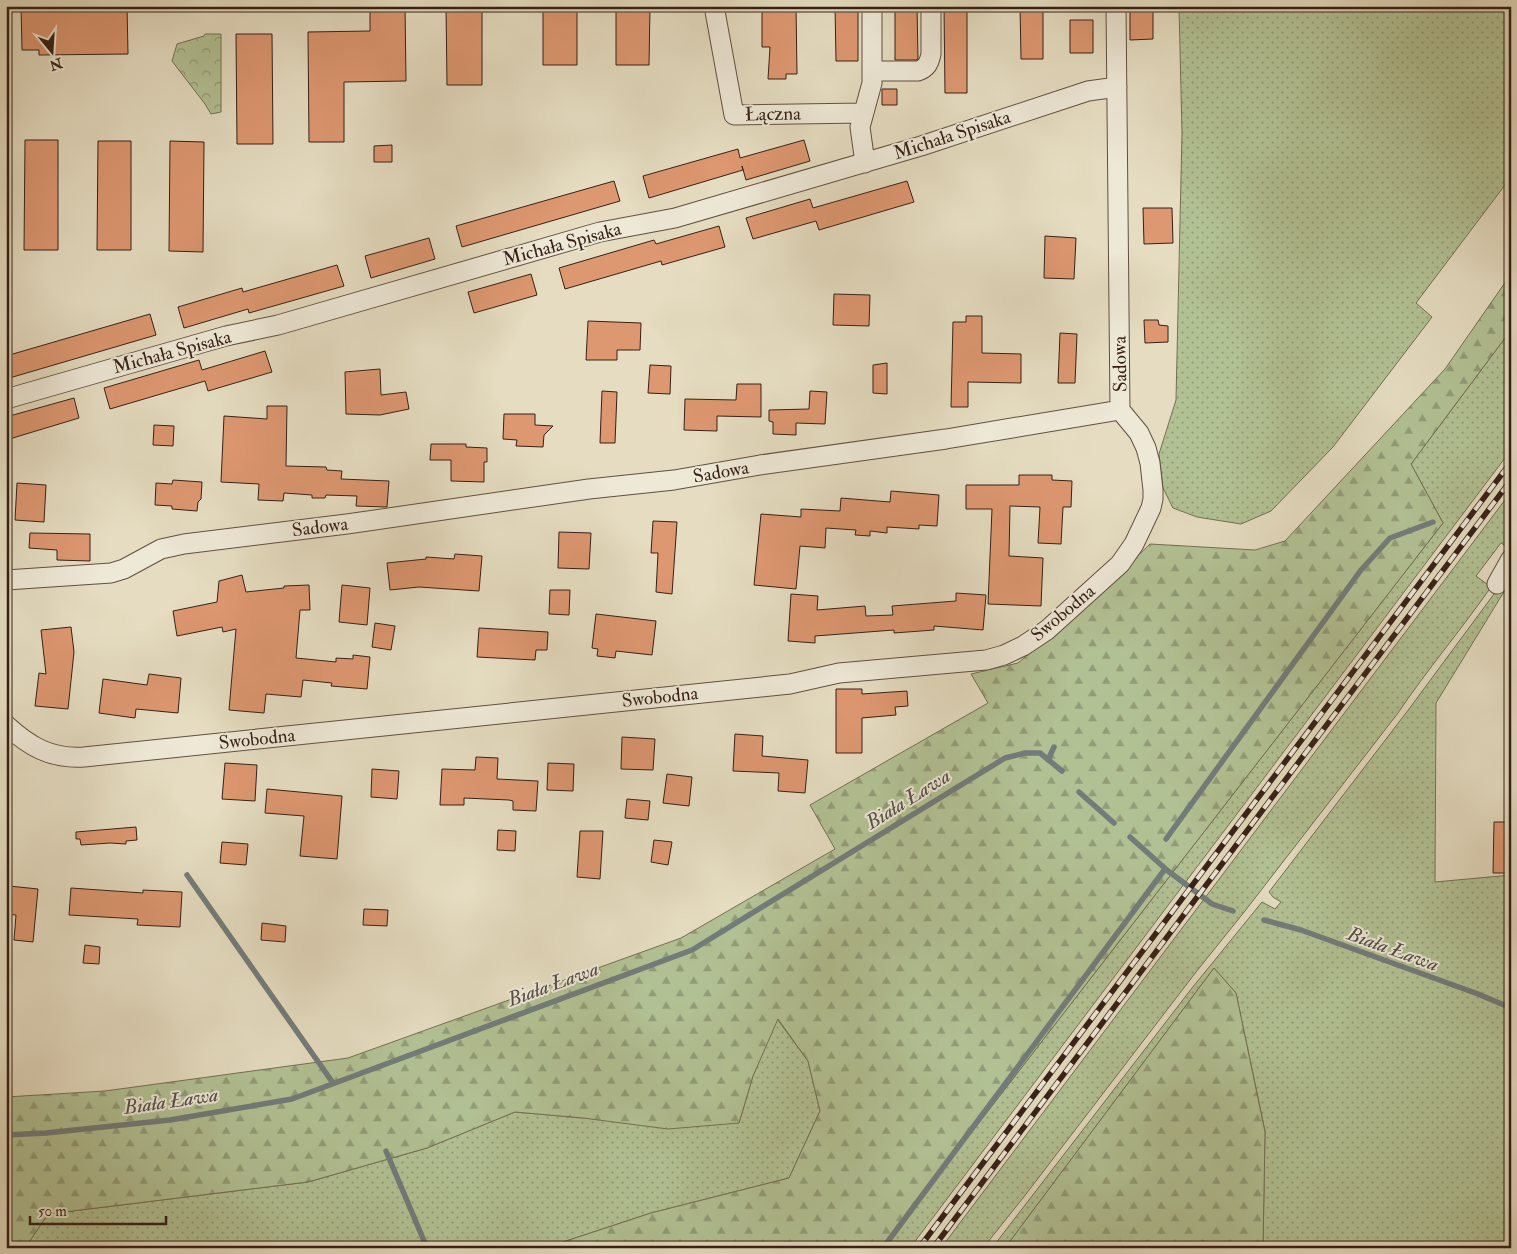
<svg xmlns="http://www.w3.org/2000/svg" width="1517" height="1254" font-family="'IM FELL Double Pica',serif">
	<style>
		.grass { fill: url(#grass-dots); stroke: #747055 }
		.forest { fill: url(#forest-firs); stroke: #747055 }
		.park { fill: url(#park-crowns); stroke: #747055 }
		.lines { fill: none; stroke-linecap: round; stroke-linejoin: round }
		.stream { stroke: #727c7a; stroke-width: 5.5 }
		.building { fill: #dd9771; stroke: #362016 }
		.minor-casing { stroke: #624f41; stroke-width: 21 }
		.minor { stroke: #eee8d7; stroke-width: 19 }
		.rail-casing { stroke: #362016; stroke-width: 5.5 }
		.rail { stroke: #eee8d7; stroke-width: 4; stroke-dasharray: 11; stroke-linecap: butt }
		.labels { text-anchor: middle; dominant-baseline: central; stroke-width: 4; stroke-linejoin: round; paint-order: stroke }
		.street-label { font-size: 19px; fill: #362016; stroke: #eee8d7 }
		.water-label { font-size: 20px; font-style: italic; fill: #544e48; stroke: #eee8d7 }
	</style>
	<defs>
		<pattern id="grass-dots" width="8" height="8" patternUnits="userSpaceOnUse" patternTransform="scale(1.25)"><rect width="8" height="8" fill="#b2c194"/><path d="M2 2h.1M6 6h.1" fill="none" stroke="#929c78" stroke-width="1.8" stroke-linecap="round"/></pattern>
		<pattern id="forest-firs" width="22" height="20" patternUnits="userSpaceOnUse" patternTransform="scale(1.25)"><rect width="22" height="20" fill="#b2c194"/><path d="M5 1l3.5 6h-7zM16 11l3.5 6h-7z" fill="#929c78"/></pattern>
		<pattern id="park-crowns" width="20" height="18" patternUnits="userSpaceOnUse" patternTransform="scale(1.25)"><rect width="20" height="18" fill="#b2c194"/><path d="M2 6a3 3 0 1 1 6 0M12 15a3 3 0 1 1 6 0" fill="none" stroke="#929c78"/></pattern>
	</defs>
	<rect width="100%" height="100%" fill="#e5dcc1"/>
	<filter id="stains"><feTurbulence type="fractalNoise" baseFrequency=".004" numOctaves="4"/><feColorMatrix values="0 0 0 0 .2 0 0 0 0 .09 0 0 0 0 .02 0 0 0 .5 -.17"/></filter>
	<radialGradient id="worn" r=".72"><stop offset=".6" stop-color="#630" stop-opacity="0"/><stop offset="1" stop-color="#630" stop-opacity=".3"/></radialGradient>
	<!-- grass -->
	<path class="grass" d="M1179,6H1511V177L1416,303L1432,317L1333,447L1271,511L1241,524L1197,517L1173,508L1163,488L1159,454L1176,400L1182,133Z
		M1511,330V450L910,1248H882L1443,523L1411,464Z
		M1511,492V545L1506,546L1501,543L1476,576L1491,587C1461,630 1427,670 1398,713L1245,911L1196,972L1023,1198L983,1248H941Z
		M1511,571V587L1505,590L1436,703L1435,882L1511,875V1248H1263L1265,1131L1236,993L1214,968L1005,1248H992L1192,988L1262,902L1275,909L1281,902L1273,897L1269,892L1409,709Z
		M777,1019L808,1061L820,1111L789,1178L651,1213L545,1248H25L48,1214L308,1182L427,1148L515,1112L583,1118L739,1123L753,1076Z"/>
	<!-- forest -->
	<path class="forest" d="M1511,274V330L1411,464L1443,523L882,1248H545L651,1213L789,1178L820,1111L808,1061L778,1019L753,1076L739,1123L668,1129L583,1118L515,1112L427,1148L308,1182L48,1214L25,1248H6V1097L105,1091L348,1058L681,938L835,849L810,805L988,703L971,674L1018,663L1049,637L1124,569L1150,544L1255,550L1285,541L1445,369Z
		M1214,968L1236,993L1265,1132L1263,1248H1005Z"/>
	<!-- park -->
	<path class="park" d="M205,34H221V112L211,114L205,104L172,61L177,44L204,36Z"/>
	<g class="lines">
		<!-- stream -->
		<path class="stream" d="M1048,760L1054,747
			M1079,792L1114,823
			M1130,837L1168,871L1212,904L1233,911
			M1166,839L1361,570L1390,538L1433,522
			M187,875L333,1083
			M1264,920L1301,930L1478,994L1511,1008
			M6,1135L46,1133L170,1120L292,1099L692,950L1005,758L1025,753H1040L1062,771
			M386,1151L427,1248
			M883,1248L1165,869"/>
	</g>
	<!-- building -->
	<path class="building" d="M21,6H127L128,54L39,55V50H22Z
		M370,6H405L406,81L344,82V142H309L308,32L370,31Z
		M446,6H482V85H447Z
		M543,6H577V65H543Z
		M616,6H650L649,65H616Z
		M762,6H796L797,74H786V79H768L770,47H762Z
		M835,6H858V61H836Z
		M895,6H917L918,59L916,60H895Z
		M944,6H967V93H945Z
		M1020,6H1043V59H1021Z
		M1130,6H1153V39L1130,40Z
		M1070,20H1093V53H1070Z
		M236,34H272L273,144H237Z
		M882,89H897V105H882Z
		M25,140H58V250H24Z
		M804,140L810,161L746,180L742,166L743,170L649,198L643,176L738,149L740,158Z
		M98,141H131V250H97Z
		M170,141L204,142L203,252L169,251Z
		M392,145V162H374V146Z
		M614,181L620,201L462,247L456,226Z
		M907,181L914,202L819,230L816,221L753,239L746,218L810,199L813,208Z
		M1143,208H1172L1173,243L1144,244Z
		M719,226L725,247L662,265L661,261L565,289L559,268L654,240L656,244Z
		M1045,236L1076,238L1074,279L1044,278Z
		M429,238L435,259L371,278L365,256Z
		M337,265L344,286L249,313L248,309L184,328L178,307L242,288L243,292Z
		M531,274L537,295L474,313L468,292Z
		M834,294L870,295L869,326L833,325Z
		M150,314L156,335L6,379V356Z
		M966,316H982V353L1021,354V383L968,382V407H951L953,322H966Z
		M1144,320H1158L1159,325L1168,326V342L1145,343Z
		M588,321L641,323L640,350H617V360H586Z
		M1060,333L1077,334L1075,383H1058Z
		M265,351L272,372L208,391L205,381L110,409L104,388L199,360L202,370Z
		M887,363V394L873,393V365Z
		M650,365L671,366L670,394L648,393Z
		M380,369L381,395L406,392L409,409L380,415L346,414L345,372Z
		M737,384H761V417L717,416V431L684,430L685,399L736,400Z
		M602,391L617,392L615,443H600Z
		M810,391L827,392L825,424L796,423V435L773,434V422L769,421V410L809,409Z
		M74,398L79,418L6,440V417Z
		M267,406H287L286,466L326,467L327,470L342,471L341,479L389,481L387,507L356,506L357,496L326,495L325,498H312V495L284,493L283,501L258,500L259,484L221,482L224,416L267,419Z
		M504,414H535V425L553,426L544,435L543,447L516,446L517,440L503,439Z
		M154,425L174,426L173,446L153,445Z
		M431,444H466V447L487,448V462H484V482L451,481V460H430Z
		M1019,475H1052V480L1072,481L1071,507H1063L1061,544L1038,543L1040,507L1010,506L1009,556L1043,558L1041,606L988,604L992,509H966V485H1019Z
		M173,480L202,482L201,499L198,502L197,511L172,509V506L155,505L156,483L172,484Z
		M17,483L46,485L44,522L15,520Z
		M891,491L939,495L937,526L919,525V529L887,527V533L870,531V536L855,535L856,530L826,528L825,548L800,546L796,589L754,585L761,514L801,517V509L840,511L841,498L890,502Z
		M653,521L677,522L672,594L656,592L658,553H651Z
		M559,532L591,533L589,569L558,568Z
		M30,533L90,534V561L57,560V550L29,548Z
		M455,554L482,556L479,591L419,587L390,590L387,563L426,559V557L454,559Z
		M242,575L246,592L284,588V586L309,585L310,610H300L296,658L336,662V658L353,659V655L370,657L367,689L331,686L332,683L303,680L301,697L266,694L264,713L229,710L236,629L223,632L222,627L177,636L173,611L217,602L219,581Z
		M342,585L370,588L367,625L339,622Z
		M550,590H570L569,615L549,614Z
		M956,593L986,595L983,630L934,626V630L894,633V630L815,636V643L788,641L791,594L818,596L817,610L865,606L866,616L893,615L892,606L956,601Z
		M596,614L656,621L652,655L616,651L615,658L597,656L598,649L592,648Z
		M375,623L395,626L391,650L372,647Z
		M71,627L74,652L68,709L35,706L39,673L46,674L41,630Z
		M479,628L548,632L547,650H536L535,660L477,657Z
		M149,674L181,678L178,713L136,709L135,718L99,713L103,679L147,685Z
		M836,689H862V694L907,691L908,706L895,707L896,715L862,718V753H836Z
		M735,734L763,736L762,756L808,760L805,793L778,791L779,773L733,771Z
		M622,737L655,739L653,770L621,769Z
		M476,757L498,758L497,779L538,781L536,811L513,810V801L509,800L464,798V805H440L442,769L475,770Z
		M225,763L257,765L255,801L222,799Z
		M548,763L574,764L573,791L547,790Z
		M372,769L399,771L397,799L371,797Z
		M667,774L692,777L689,806L663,803Z
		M267,789L342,796L337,859L300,856L304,816L265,813Z
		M627,799L650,801L648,820L625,818Z
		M1494,822H1508L1507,873H1493Z
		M136,827L137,840L126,841V844L110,843L81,845L80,839H76V832Z
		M498,830L516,831L515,851L497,850Z
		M580,831H603L600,879L577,877Z
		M654,840L672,842L668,865L651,862Z
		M222,842L248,844L246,865L220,863Z
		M9,886L38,889L33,942L14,940L16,915L6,914Z
		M71,888L143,893V890L182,892L180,927L137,925L138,919L69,915Z
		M364,909L388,910L387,926L363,925Z
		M262,923L286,926L285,942L261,940Z
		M85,945L100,947L99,964L83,963Z"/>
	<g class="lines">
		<!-- minor casing -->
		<g class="minor-casing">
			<path id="minor" d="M714,6L734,115L863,113
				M1116,6L1120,410
				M872,71H918C927,68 929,63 931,54V6
				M865,163L860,127L872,83V6
				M6,399L226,336L278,325L600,232L675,218L921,146L1088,91L1117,87
				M6,580L111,573L124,569L161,549L184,544L347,524L589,489L674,480L760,465L946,439L1120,410
				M1497,584L1511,559
				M6,725C30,747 51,759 84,757L790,684L839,673L986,660L1004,655L1023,646L1047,630L1120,564L1134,544L1151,508L1153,499V490L1150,463L1146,448L1139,433L1120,410"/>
		</g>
		<!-- minor -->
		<use href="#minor" class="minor"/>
		<!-- rail casing -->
		<g class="rail-casing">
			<path id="rail" d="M919,1248L1511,462
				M933,1248L1511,480"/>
		</g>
		<!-- rail -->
		<use href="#rail" class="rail"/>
	</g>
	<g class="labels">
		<!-- street labels -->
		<g class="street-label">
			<text transform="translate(773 114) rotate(-1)">Łączna</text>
			<text transform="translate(952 135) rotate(-18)">Michała Spisaka</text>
			<text transform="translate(562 244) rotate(-15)">Michała Spisaka</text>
			<text transform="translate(172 352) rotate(-15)">Michała Spisaka</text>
			<text transform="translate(1120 364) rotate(-91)">Sadowa</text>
			<text transform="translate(721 472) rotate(-10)">Sadowa</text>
			<text transform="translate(320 527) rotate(-7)">Sadowa</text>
			<text transform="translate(1063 613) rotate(-40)">Swobodna</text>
			<text transform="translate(660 697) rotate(-6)">Swobodna</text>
			<text transform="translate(257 739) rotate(-6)">Swobodna</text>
		</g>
		<!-- water labels -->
		<g class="water-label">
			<text transform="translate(908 799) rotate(-32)">Biała Ława</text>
			<text transform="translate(1393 949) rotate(20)">Biała Ława</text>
			<text transform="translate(553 984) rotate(-20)">Biała Ława</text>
			<text transform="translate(171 1101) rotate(-8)">Biała Ława</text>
		</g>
	</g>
	<!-- margin -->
	<rect width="1517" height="1254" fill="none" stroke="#e5dcc1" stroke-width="25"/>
	<rect x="8" y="8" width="1502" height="1239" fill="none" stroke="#362016" stroke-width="2.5"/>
	<rect x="12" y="12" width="1492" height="1229" fill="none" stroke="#362016"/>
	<!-- north arrow -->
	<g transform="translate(52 52) rotate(162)" stroke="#eee8d7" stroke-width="4" paint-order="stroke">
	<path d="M0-4L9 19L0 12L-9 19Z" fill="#362016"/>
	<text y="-8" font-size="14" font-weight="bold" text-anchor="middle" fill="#362016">N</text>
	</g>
	<!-- scale -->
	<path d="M30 1216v8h136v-8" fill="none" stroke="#362016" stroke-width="2.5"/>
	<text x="38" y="1216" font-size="15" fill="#362016" stroke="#eee8d7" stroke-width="4" paint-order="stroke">50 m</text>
	<rect width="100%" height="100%" filter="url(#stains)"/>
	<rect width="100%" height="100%" fill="url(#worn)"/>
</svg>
